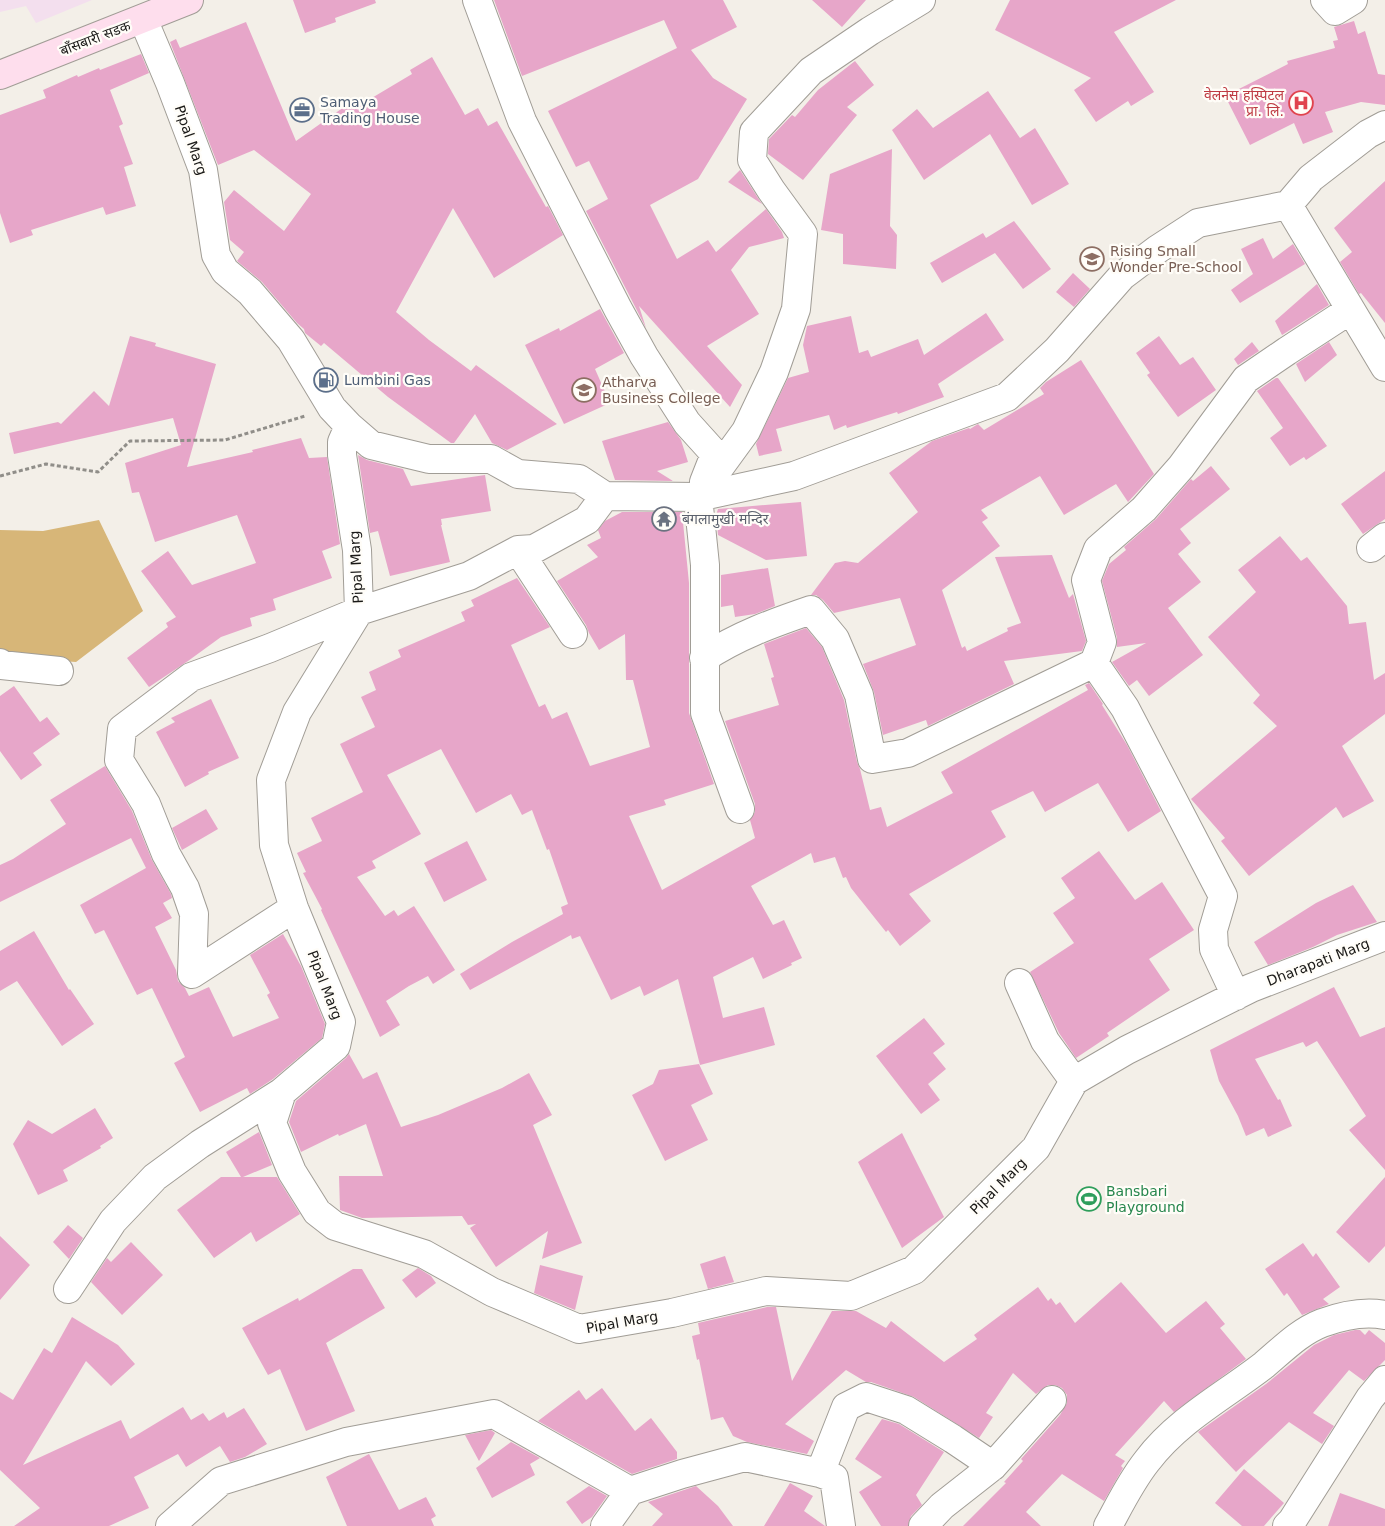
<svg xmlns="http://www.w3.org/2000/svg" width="1385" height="1526" font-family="'DejaVu Sans','Noto Sans Devanagari',sans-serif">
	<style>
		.education { fill: #f3dfee }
		.forest { fill: #d7b678 }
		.building { fill: #e7a6c9 }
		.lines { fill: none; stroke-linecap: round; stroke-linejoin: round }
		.street-casing { stroke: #a19d96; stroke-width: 30 }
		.secondary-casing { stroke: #a19d96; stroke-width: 30 }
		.path { stroke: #908e89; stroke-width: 3; stroke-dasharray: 4 2.5; stroke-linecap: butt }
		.street { stroke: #fff; stroke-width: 28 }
		.secondary { stroke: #fedeed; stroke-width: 28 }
		.labels { text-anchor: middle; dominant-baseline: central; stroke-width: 4.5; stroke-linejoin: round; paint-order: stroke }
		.street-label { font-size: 14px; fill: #1a1917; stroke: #fffdf8 }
		.health-label { font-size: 14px; fill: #be3a42; stroke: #fffdf8; text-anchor: end }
		.service-label { font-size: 14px; fill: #4e5e75; stroke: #fffdf8; text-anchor: start }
		.education-label { font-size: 14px; fill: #785e54; stroke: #fffdf8; text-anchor: start }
		.worship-label { font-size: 14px; fill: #5b616d; stroke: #fffdf8; text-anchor: start }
		.leisure-label { font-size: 14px; fill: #27864d; stroke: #fffdf8; text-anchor: start }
	</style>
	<rect width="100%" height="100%" fill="#f3efe8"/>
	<!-- education -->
	<path class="education" d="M0,0H92L36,23L26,6L0,12Z"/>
	<!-- forest -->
	<path class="forest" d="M99,520L143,611L76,662L0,657V530L43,531Z"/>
	<!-- building -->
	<path class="building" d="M293,0H375L376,3L335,18L336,22L305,33Z
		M494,0H723L737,27L691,50L713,78L747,99L698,179L650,205L677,259L708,240L716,252L766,209L782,232L784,238L749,247L731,270L759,314L707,346L742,385L730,407L639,306L646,328L586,211L608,199L589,161L576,167L548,111L677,48L664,20L522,76Z
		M812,0H866L842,27Z
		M1010,0H1176L1114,32L1154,92L1131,106L1128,101L1096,122L1074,90L1091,78L995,30Z
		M1354,21L1358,34L1365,31L1378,74L1385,75V105L1361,102L1325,112L1333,132L1303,144L1294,123L1250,145L1225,96L1288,64L1287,61L1335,48L1333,41L1338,40L1334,27Z
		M246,22L296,141L351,102L355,108L412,74L410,70L432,57L465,115L478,108L488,126L497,121L546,207L548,206L563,235L494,278L453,208L396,312L429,340L471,371L476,365L557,424L507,450L492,443L475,414L454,443H451L388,397L324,343L321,346L305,333L304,329L297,323L262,282L237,261L244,252L230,240L224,202L234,190L284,231L311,194L254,150L218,165L170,42L176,39L180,48Z
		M141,54L149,73L110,90L123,124L119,126L133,164L124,167L136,206L106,215L103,207L31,230L33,235L10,243L0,213V115L46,98L43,90L77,75L78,77L99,68L100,70Z
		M855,61L874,85L847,107L857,115L803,180L768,154L769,139L792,115L795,117L818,90Z
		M988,91L1020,138L1035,128L1069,184L1032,205L990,134L924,180L892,130L917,109L933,128Z
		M892,149L890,226L897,235L896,269L843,264V234L821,230L830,174Z
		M740,170L758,198L762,204L728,182Z
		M1385,181V323L1361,293L1359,294L1340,262L1352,252L1334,228Z
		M1014,221L1051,269L1023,289L995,253L942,283L930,263L983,233L986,238Z
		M1263,238L1273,259L1293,244L1305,264L1240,303L1231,290L1253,274L1241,249Z
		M1073,273L1090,289L1074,307L1056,292Z
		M1317,284L1329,305L1282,335L1275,321Z
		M600,309L624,353L595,369L610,403L564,424L525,345L559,328L560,331Z
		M986,313L1004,340L938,384L944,397L898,414L897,412L847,428L846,425L834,430L829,415L776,429L782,451L759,456L756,444L788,378L809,372L803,345L807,326L851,316L859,353L868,350L871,357L918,339L924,355Z
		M130,336L156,343L155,346L216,364L187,467L253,452L252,450L301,438L309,458L327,457L340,544L322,551L332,578L273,599L276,610L250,618L252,626L221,637L188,661L149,687L127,658L168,627L166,623L176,617L141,571L168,551L192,585L256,563L237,515L155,542L139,492L132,493L125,463L181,445L173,418L14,454L9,433L58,422L61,424L94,391L109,406Z
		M1159,336L1180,365L1193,357L1216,390L1178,417L1147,375L1150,373L1136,353Z
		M1252,342L1259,351L1238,365L1234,359Z
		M1329,342L1337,355L1305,382L1296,364Z
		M1081,360L1154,474L1128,502L1116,484L1064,515L1040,476L981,510L988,518L982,522L1000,546L942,590L962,648L965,646L967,651L1008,631L1007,628L1021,623L995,557L1052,555L1069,598L1073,594L1086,641L1082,651L1004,661L1014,684L928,726L926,720L883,735L874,692L863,664L916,645L900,598L834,613L823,600L816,595H811L835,563L845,561L858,563L918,512L889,473L932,441L969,428L970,429L978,424L984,430L1044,394L1040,388L1046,382Z
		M1276,378H1278L1327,446L1306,460L1304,457L1290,466L1270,438L1283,428L1257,391Z
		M668,422L681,440L688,462L657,471L673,481L615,480L602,441Z
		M358,455L367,460L403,469L411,486L485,475L491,511L441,519L442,525H441L450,562L390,576L378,531L370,533Z
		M1211,466L1230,489L1180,529L1191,543L1178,554L1201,582L1168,608L1203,655L1149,696L1137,680L1129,686L1112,662L1146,643L1117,647V638L1102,581L1109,564L1126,550L1124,547L1156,519L1191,479L1193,481Z
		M1385,471V519L1363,534L1341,504Z
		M801,502L807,556L766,560L718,535L716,515L718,509Z
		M622,512H682L689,583V581V713L714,784L664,800L666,805L629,816L662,890L755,838L750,820L755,812V804L725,721L779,705L771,678L774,677L764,644L806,628L822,647L844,700L857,762L860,769L870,810L881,807L887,827L953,793L941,772L1088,690L1085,685L1089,683L1103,704L1102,705L1127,745L1161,811L1128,832L1098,783L1045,812L1033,791L991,811L1006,837L909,894L931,921L900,946L888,930L886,932L851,888L846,877L843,878L835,857L814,863L811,853L751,886L773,925L784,920L802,958L791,963L792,965L763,979L753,957L713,977L723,1018L764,1007L775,1045L700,1065L678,979L644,996L640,986L611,1000L580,936L572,939L571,935L470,990L460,974L512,942L563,914L561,907L568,904L549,849L547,850L532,810L522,815L511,794L476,813L441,749L387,775L421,834L372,861L376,868L357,877L385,916L394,910L398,916L414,906L455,970L433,984L428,976L409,986L386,1001L400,1025L380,1037L321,910L322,909L303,873L306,872L297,853L322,841L311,818L363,792L340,744L375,727L361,697L376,690L369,672L401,657L398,650L465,621L461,612L474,606L471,600L517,578L550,627L511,645L539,707L545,704L552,719L567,712L590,766L650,747L633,680H626L625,634L599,650L589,633L586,625L557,581L598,557L587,545L601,538L598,530L605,521Z
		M1280,536L1301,561L1307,557L1347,606L1349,624L1366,622L1374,680L1385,673V714L1342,746L1374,801L1343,818L1336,807L1249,876L1221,841L1225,838L1191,799L1277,726L1253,703L1260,695L1208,637L1256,592L1238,570Z
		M768,568L775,606L755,614L735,617L733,605L721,607V575Z
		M14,686L40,722L47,717L60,734L33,753L42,765L21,780L0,751V696Z
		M211,699L239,758L208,772L209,774L185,787L156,732L175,722L171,718Z
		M105,766L132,811L152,860L171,894L172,898L163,903L172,918L155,927L176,970L178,981L185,988L189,996L209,987L233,1037L279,1018L267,995L270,993L250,955L283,934L301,966L325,1024L322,1038L273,1079L250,1094L247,1088L200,1112L174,1063L185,1057L152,988L137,995L104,930L95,934L80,905L146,868L131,838L0,902V865L13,859L66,824L50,800Z
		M206,809L218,829L182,850L172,828Z
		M467,841L487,880L444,902L424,863Z
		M1099,851L1135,900L1162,882L1194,930L1149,959L1170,990L1107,1033L1109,1036L1076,1058L1059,1033L1030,972L1074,943L1053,913L1075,898L1061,878Z
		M1353,885L1377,922L1337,935L1313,947L1268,965L1254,942L1316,903Z
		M34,931L69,990L70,989L94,1024L62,1046L17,981L0,991V951Z
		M1334,987L1360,1037L1385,1027V1170L1349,1130L1366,1116L1317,1041L1306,1047L1303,1042L1255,1059L1278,1100L1280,1099L1292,1126L1268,1137L1264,1128L1246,1136L1238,1116L1219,1081L1210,1050Z
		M924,1018L945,1044L933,1053L946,1069L928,1084L940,1100L921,1114L876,1056Z
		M349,1054L363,1079L377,1072L401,1127L438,1115L502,1088L529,1073L552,1115L533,1125L582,1243L542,1259L548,1231L496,1267L470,1228L476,1224L468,1225L462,1216L362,1218L340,1210L339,1176H383L366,1124L339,1136L338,1134L301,1152L289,1122L296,1101L346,1058Z
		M699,1064L713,1094L691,1105L708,1140L665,1161L632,1095L653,1084L659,1070Z
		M95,1108L113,1138L100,1146L101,1148L63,1170L68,1181L38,1195L13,1144L28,1120L52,1134Z
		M259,1132L272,1165L243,1177H277L300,1214L256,1242L251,1232L214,1258L177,1210L221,1177H241L226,1152Z
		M902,1133L944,1217L902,1248L858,1162Z
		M1385,1177V1246L1369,1263L1336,1232Z
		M68,1225L83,1238L69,1259L53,1242Z
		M0,1236L30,1265L0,1300Z
		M131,1242L163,1275L122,1315L91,1282L107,1258L111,1262Z
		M1303,1243L1313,1257L1316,1253L1340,1287L1323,1299L1329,1304L1302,1315L1287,1293L1284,1296L1265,1269Z
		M725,1256L734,1282L708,1289L700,1264Z
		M540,1265L583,1276L575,1310L534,1293Z
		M418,1268L431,1276L436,1283L416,1298L402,1280Z
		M353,1269H362L385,1308L326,1343L355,1411L306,1431L280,1369L268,1375L242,1328L298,1298L299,1301Z
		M1121,1282L1166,1333L1206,1301L1225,1324L1220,1328L1246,1359L1174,1412L1164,1401L1115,1455L1125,1461L1121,1466L1123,1468L1104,1501L1062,1474L1026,1512L1041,1526H963L1006,1483L1004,1482L1023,1461L1021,1459L1060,1415L1067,1403V1395L1062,1388L1055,1385H1048L1036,1394L1013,1373L986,1413L993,1417L979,1438L914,1397L871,1382H866L846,1370L785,1424L814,1441L807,1454L747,1442L733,1436L723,1417L711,1420L699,1359L697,1360L692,1336L700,1334L698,1323L767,1307H776L792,1381L832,1311H856L886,1328L891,1321L944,1362L977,1339L974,1335L1038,1287L1048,1301L1051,1298L1056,1305L1060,1302L1075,1323Z
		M72,1317L118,1345L135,1364L111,1386L86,1361L23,1465L121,1420L130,1439L183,1407L191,1420L203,1413L209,1421L224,1412L227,1418L244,1408L267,1444L245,1457L230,1462L220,1446L186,1467L178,1454L134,1477L149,1508L109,1526H14L40,1508L0,1470V1392L13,1400L44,1348L52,1353Z
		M1355,1330H1360L1365,1335L1369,1330L1385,1343V1360L1364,1381L1349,1370L1313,1413L1334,1426L1322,1444L1289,1422L1236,1472L1198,1432L1266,1384L1314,1345L1334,1335Z
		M602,1388L635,1431L651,1418L677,1452V1459L632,1474L538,1421L579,1390L586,1400Z
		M882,1419L899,1424L944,1452L916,1495L922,1505L911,1516L908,1526H881L859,1492L882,1477L855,1459Z
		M491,1430L495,1433L479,1461L465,1435Z
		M511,1442L540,1458L530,1464L535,1475L492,1498L476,1468Z
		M369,1454L399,1510L426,1497L436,1516L431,1519L434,1526H347L326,1477Z
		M1244,1469L1284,1503L1264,1526H1242L1215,1503Z
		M790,1483L813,1496L804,1511L825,1526H764Z
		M589,1486L607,1496L592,1517L582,1524L566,1502Z
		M696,1486L718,1506L733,1526H652L663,1514L648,1502Z
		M1340,1493L1385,1509V1526H1328Z"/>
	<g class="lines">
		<!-- street casing -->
		<g class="street-casing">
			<path id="street" d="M477,0L522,121L618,309L644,356L687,423L715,454L704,482
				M1325,0L1335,11L1353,0
				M143,19L170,83L203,170L216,255L225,271L250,292L291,340L332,408L349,426L342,442V455L357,550L359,611L297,712L271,780L274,845L294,908L341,1022L336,1046L282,1092L272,1123L292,1172L317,1212L335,1226L424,1254L492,1292L579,1329L672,1313L766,1291L851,1296L914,1270L1036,1148L1074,1081L1127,1050L1251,988L1385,936
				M1288,205L1385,367
				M349,426L371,445L429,459H491L518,474L579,479L605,496L698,497
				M698,497L746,431L774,372L796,309L803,234L771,190L752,160L754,132L811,71L870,31L921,0
				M1371,548L1385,537
				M518,550L573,634
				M704,658C737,636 773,623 811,610L835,639L859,695L872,759L908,753L1094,663L1125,708L1223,896L1213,930L1214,949L1236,996
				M0,663L1,665L59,671
				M1094,663L1102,642L1086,580L1098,549L1144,509L1181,467L1246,379L1287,351L1350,310
				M740,809L705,713V565L698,497L794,476L1007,397L1057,350L1122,276L1158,249L1198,223L1288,205L1311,178L1368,134L1385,125
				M294,908L192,974L194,914L185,888L166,854L146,804L119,760L122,729L191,677L270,648L359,611L469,576L518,550L534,549L587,520L605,496
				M1019,983L1045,1041L1074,1081
				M68,1289L113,1221L155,1177L200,1144L282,1092
				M820,1473L846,1407L866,1397L906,1410L953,1439L993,1466
				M170,1526L221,1481L346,1442L494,1414L630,1491L682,1474L745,1457L820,1473L834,1478L841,1526
				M605,1526L630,1491
				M923,1526L942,1506L993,1466L1052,1400
				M1108,1526C1120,1504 1131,1481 1147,1461C1178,1420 1224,1396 1264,1365C1282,1350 1299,1332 1322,1323C1341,1316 1365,1311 1385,1315
				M1287,1526L1292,1521L1370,1398L1385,1380"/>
		</g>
		<!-- secondary casing -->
		<g class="secondary-casing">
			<path id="secondary" d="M0,75L189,0"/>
		</g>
		<!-- path -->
		<path class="path" d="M0,476L46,464L98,472L130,441L225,440L305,416"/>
		<!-- street -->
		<use href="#street" class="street"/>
		<!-- secondary -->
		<use href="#secondary" class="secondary"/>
	</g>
	<!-- icons -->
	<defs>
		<g id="hospital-ring" transform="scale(1.25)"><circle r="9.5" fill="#fffdf8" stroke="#e0444e" stroke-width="1.5"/><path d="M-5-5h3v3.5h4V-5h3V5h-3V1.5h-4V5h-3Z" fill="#e0444e"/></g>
		<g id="office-ring" transform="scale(1.25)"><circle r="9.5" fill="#fffdf8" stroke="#5c6f8a" stroke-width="1.5"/><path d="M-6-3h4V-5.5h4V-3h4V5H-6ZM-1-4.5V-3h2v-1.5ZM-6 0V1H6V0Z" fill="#5c6f8a"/></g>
		<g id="school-ring" transform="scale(1.25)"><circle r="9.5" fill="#fffdf8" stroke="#8d6e63" stroke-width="1.5"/><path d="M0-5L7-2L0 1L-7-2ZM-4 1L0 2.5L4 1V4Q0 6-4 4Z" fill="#8d6e63"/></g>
		<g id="fuel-ring" transform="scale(1.25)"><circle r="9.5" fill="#fffdf8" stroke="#5c6f8a" stroke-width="1.5"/><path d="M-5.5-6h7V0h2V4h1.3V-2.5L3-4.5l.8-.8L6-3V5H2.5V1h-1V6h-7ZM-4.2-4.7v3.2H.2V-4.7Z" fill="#5c6f8a"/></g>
		<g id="university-ring" transform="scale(1.25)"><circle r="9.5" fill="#fffdf8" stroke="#8d6e63" stroke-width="1.5"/><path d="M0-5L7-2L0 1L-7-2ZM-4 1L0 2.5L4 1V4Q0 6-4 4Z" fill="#8d6e63"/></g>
		<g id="temple-ring" transform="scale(1.25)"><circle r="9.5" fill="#fffdf8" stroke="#6b7280" stroke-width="1.5"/><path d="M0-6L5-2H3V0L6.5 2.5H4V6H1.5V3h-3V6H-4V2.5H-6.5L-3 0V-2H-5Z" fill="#6b7280"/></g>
		<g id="stadium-ring" transform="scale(1.25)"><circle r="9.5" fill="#fffdf8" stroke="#2e9e5b" stroke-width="1.5"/><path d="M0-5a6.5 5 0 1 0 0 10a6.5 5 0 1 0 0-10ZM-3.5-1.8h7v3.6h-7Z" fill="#2e9e5b"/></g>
	</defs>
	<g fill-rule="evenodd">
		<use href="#hospital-ring" x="1301" y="103"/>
		<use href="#office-ring" x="302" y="110"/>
		<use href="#school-ring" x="1092" y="259"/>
		<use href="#fuel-ring" x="326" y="380"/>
		<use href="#university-ring" x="584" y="390"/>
		<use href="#temple-ring" x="664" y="519"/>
		<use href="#stadium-ring" x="1089" y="1199"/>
	</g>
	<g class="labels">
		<!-- street labels -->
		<g class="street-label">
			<text transform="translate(95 38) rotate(-21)">बाँसबारी सडक</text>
			<text transform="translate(191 140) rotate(71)">Pipal Marg</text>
			<text transform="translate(356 567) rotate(-93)">Pipal Marg</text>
			<text transform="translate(1318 962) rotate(-21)">Dharapati Marg</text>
			<text transform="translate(325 985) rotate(69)">Pipal Marg</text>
			<text transform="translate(998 1186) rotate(-45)">Pipal Marg</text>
			<text transform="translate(622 1322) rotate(-10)">Pipal Marg</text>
		</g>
		<!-- health labels -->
		<g class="health-label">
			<text x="1284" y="95">वेलनेस हस्पिटल<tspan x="1284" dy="16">प्रा. लि.</tspan></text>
		</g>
		<!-- service labels -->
		<g class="service-label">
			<text x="320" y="102">Samaya<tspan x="320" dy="16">Trading House</tspan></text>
			<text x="344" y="380">Lumbini Gas</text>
		</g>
		<!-- education labels -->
		<g class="education-label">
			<text x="1110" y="251">Rising Small<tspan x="1110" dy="16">Wonder Pre-School</tspan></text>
			<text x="602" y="382">Atharva<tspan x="602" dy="16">Business College</tspan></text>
		</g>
		<!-- worship labels -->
		<g class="worship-label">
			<text x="682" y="519">बंगलामुखी मन्दिर</text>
		</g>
		<!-- leisure labels -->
		<g class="leisure-label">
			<text x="1106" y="1191">Bansbari<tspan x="1106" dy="16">Playground</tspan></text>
		</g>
	</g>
</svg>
